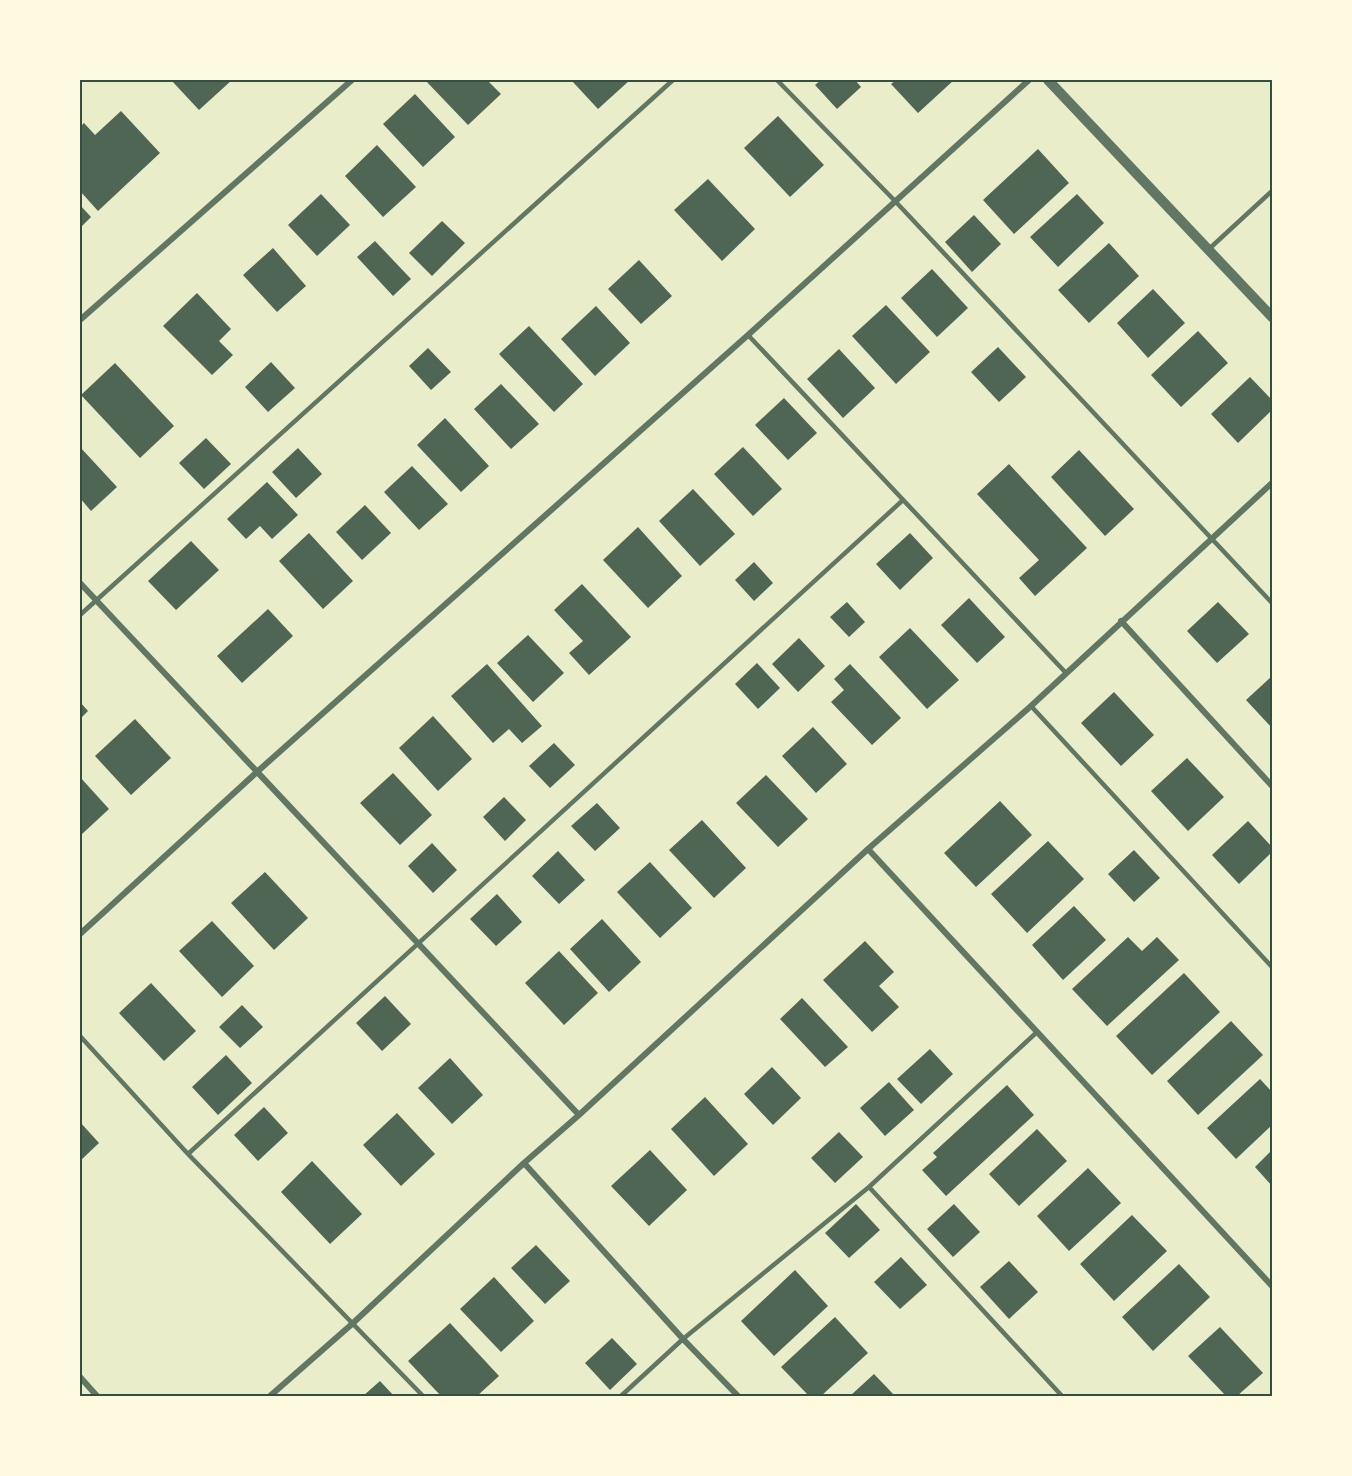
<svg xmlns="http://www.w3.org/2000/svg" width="1352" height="1476" font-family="'Asap Condensed',sans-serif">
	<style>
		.building { fill: #4f6655 }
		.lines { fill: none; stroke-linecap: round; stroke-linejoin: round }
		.service { stroke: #617663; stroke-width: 4.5 }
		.minor { stroke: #617663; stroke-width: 6 }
		.tertiary { stroke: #617663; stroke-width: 10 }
		.neatline { fill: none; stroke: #344e41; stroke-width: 2 }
	</style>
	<rect width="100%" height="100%" fill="#e9edc9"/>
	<!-- building -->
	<path class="building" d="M171,80H232L199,110Z
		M425,80H487L501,94L468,125Z
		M574,80H630L598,109L572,81Z
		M821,80H855L861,87L837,109L815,85Z
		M896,80H954L918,113L891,84Z
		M415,94L455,137L423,167L383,124Z
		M121,111L160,153L98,211L80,191V127L84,123L95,135Z
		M778,116L824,165L790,197L744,148Z
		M377,145L416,187L383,217L345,176Z
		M1038,149L1069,183L1014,234L983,200Z
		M708,179L755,229L722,261L674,210Z
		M321,194L350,225L317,256L288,225Z
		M1077,194L1104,223L1058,267L1030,237Z
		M80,205L91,217L80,228Z
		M974,215L1001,244L972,272L945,242Z
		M442,221L465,243L432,276L409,253Z
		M375,241L411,279L393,296L357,257Z
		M1109,243L1139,276L1089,323L1058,290Z
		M273,248L306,286L277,312L243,275Z
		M639,260L672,296L641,324L608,289Z
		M932,269L968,308L937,337L901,298Z
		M1153,289L1185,323L1148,358L1117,323Z
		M197,293L231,329L219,341L233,355L212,375L163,326Z
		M886,305L930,352L896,384L852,336Z
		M596,306L630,343L595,376L561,339Z
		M529,326L583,384L554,412L499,354Z
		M1198,331L1228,363L1181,407L1151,375Z
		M998,347L1026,377L999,402L971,372Z
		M428,348L451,372L431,390L409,366Z
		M839,349L875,388L843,418L807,379Z
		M271,362L295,388L268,412L245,387Z
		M115,363L174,426L140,458L81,395Z
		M1250,377L1272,400V410L1238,443L1211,414Z
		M501,384L539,424L511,449L474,409Z
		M784,398L817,433L788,460L755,425Z
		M445,418L489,466L461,492L417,445Z
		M206,438L231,464L204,489L179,463Z
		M80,447L117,487L91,511L80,498Z
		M743,447L782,489L753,516L714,474Z
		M298,448L322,474L296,498L272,472Z
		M1079,450L1134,509L1105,536L1051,477Z
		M1009,464L1087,548L1035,596L1019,578L1039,560L977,494Z
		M412,466L448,504L419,530L384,492Z
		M267,482L298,515L272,539L260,526L246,539L227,519Z
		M693,489L735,534L700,566L659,521Z
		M365,505L391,533L362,560L336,532Z
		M638,527L682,576L648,608L603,560Z
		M309,533L353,581L323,609L279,561Z
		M910,533L933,558L900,590L876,564Z
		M191,541L219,570L176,610L148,581Z
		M754,562L773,583L754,601L735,580Z
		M582,584L631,637L589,675L569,653L583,641L554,610Z
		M969,598L1005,637L977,663L941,625Z
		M847,602L865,622L849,637L830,617Z
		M1218,602L1249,634L1217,663L1187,631Z
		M268,609L293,636L242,683L217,656Z
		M910,628L959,680L927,709L879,657Z
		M528,635L564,673L533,702L497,663Z
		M799,638L825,666L798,692L772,664Z
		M757,663L780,688L758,709L735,684Z
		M487,664L542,726L522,743L509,729L493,743L451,696Z
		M850,664L901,718L872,745L831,702L844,690L834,679Z
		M1272,676V728L1246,700Z
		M1114,692L1154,735L1121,766L1081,723Z
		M80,702L88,711L80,719Z
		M433,716L472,759L438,791L399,748Z
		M135,719L171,758L131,795L95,756Z
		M813,727L847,764L816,793L782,756Z
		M554,743L575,765L550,788L529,766Z
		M1187,758L1224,797L1188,831L1151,791Z
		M393,773L432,815L400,845L360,803Z
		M766,775L808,819L778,847L736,803Z
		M80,777L109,809L81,835L80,833Z
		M504,797L526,820L505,841L483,817Z
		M1000,801L1032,835L976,887L944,853Z
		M597,803L620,828L595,851L571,826Z
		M702,820L746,868L714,898L669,850Z
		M1248,821L1272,847V852L1239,884L1212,855Z
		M1048,841L1084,879L1027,933L991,894Z
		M432,843L457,870L433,893L408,866Z
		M1134,850L1160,878L1134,902L1108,874Z
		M558,851L585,880L559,904L532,876Z
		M650,862L692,908L660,938L617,892Z
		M265,872L308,918L274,950L231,903Z
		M497,894L522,922L496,946L470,919Z
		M1074,906L1106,940L1063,980L1032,945Z
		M602,919L641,962L609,992L570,949Z
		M212,921L254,966L222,997L179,951Z
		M1128,937L1142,951L1157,937L1179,960L1107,1026L1072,989Z
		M865,941L894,972L879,986L899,1007L872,1032L823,980Z
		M559,951L598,993L564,1025L525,983Z
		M1184,973L1220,1012L1152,1075L1116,1036Z
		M151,983L196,1031L164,1061L119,1013Z
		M385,996L411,1024L382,1051L356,1023Z
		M802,998L848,1047L825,1067L780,1019Z
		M242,1005L263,1027L240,1048L219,1027Z
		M1231,1021L1263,1055L1198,1115L1167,1081Z
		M930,1049L953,1074L921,1104L897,1079Z
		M226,1055L252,1083L218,1115L192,1087Z
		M450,1058L483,1095L452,1124L418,1088Z
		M772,1067L801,1098L773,1125L744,1094Z
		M1260,1079L1272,1092V1125L1236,1159L1207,1128Z
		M889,1082L914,1110L885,1136L860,1108Z
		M1007,1085L1034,1115L946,1196L922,1170L937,1157L933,1153Z
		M705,1097L748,1144L714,1176L671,1129Z
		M264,1107L288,1133L258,1161L234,1135Z
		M397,1113L435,1154L401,1186L363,1145Z
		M80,1122L99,1143L80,1161Z
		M1037,1129L1067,1161L1019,1206L989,1174Z
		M839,1132L863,1157L835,1183L811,1158Z
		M650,1150L687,1190L649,1226L611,1186Z
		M1272,1150V1186L1255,1167Z
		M312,1161L362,1214L330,1244L281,1192Z
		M1088,1168L1121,1203L1069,1251L1037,1216Z
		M856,1204L880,1230L849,1258L825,1233Z
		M954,1204L980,1232L953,1257L927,1229Z
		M1132,1215L1167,1251L1114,1301L1080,1264Z
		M536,1245L570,1281L545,1304L511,1268Z
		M901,1257L927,1285L900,1309L874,1282Z
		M1009,1261L1038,1292L1009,1319L980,1287Z
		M1179,1264L1210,1297L1153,1351L1122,1317Z
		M795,1270L828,1306L774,1356L741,1321Z
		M494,1277L534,1321L501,1352L460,1309Z
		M835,1317L868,1353L821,1396H809L781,1367Z
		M450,1323L499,1376L477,1396H441L408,1361Z
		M1220,1327L1263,1373L1237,1396H1226L1188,1356Z
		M612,1338L637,1364L610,1390L585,1363Z
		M874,1374L895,1396H850Z
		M380,1381L394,1396H363Z"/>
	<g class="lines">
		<!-- service -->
		<path class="service" d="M777,80L895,201L1272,603
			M1209,249L1272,191
			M748,335L1066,673
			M80,615L673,80
			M1031,706L1272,967
			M80,1036L188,1154L423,1396
			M188,1154L903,500
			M869,1187L1062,1396
			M621,1396L683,1339L869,1187L1037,1032"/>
		<!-- minor -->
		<path class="minor" d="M80,320L352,80
			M80,583L579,1115
			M1121,621L1272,786
			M868,849L1272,1286
			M80,934L258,771L748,335L1029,80
			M524,1163L683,1339L738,1396
			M80,1377L97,1396
			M270,1396L352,1324L524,1163L579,1115L868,849L1031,706L1272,483"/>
		<!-- tertiary -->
		<path class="tertiary" d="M1048,80L1272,317"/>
	</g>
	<!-- border -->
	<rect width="1352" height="1476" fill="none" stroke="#fefae0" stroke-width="162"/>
	<rect x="81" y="81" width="1190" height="1314" class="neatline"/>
</svg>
